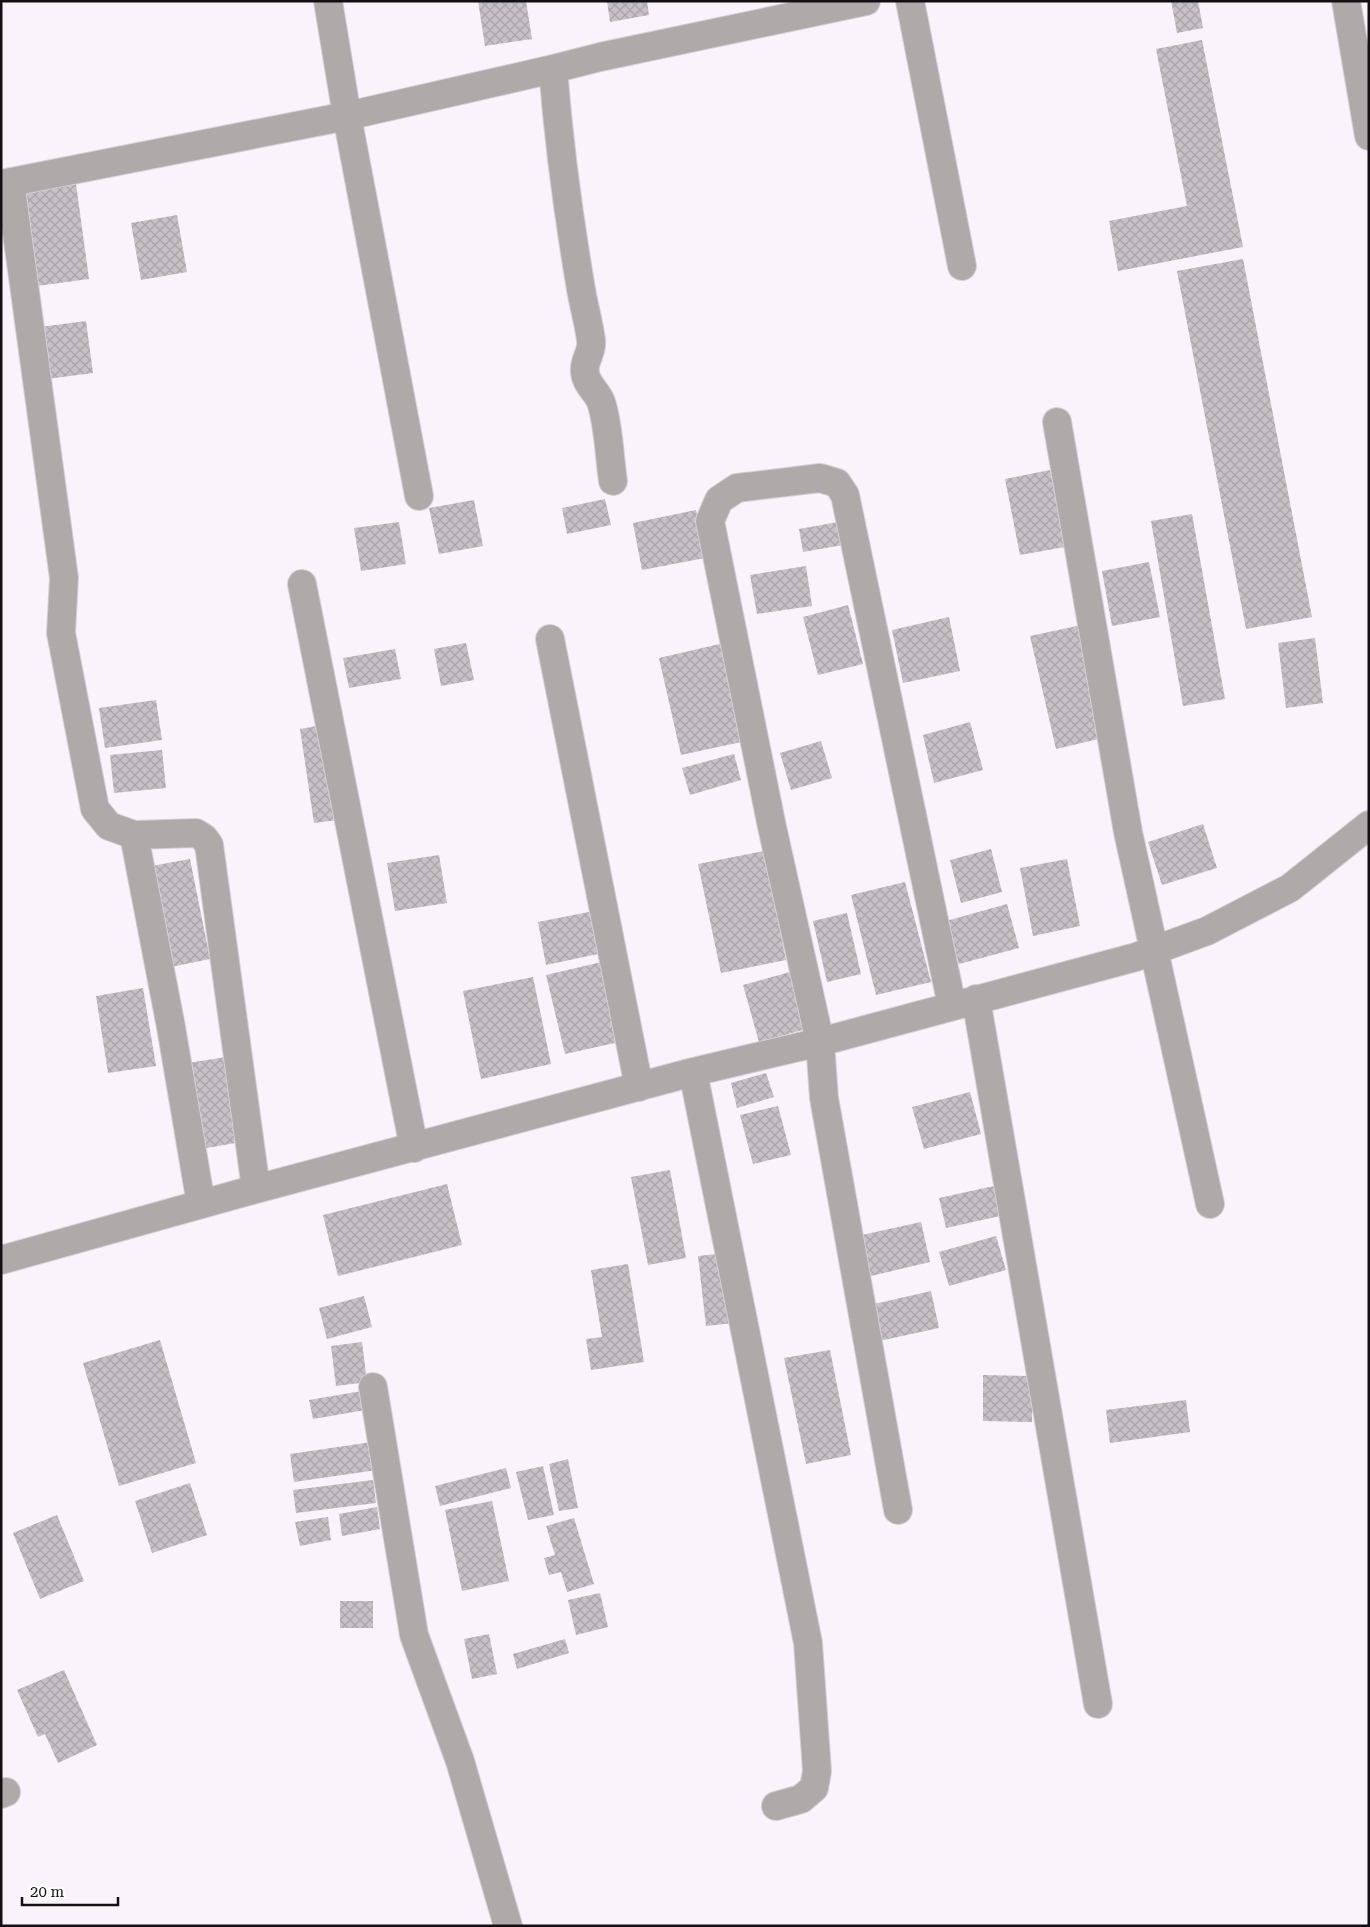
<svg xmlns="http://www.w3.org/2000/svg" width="1370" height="1927" font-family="'Roboto Serif',serif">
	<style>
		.building { fill: url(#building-cross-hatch) }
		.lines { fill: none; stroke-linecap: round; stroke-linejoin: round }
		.minor-casing { stroke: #d4d0d6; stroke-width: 30 }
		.minor { stroke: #afaaaa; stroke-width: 28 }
	</style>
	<defs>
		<pattern id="building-cross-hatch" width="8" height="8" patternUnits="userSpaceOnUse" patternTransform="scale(1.25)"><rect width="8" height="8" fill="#c7c0c6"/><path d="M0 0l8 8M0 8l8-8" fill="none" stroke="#aaa4a9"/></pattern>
	</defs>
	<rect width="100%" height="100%" fill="#f9f4fb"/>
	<!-- building -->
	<path class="building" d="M478,1H526L532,39L485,46Z
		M607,1H647L649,15L610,22Z
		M1171,1H1198L1203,28L1177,33Z
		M1202,40L1243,247L1118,271L1109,221L1187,206L1156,49Z
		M76,184L89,279L37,286L24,191Z
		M177,215L187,272L141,280L131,223Z
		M1243,259L1312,617L1246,629L1177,271Z
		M86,321L93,373L47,379L40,327Z
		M1050,470L1065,547L1020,555L1005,479Z
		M605,499L611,525L567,534L562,508Z
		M474,500L483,546L439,554L429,508Z
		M696,510L705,558L642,570L633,523Z
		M1192,514L1225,699L1183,706L1151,521Z
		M399,522L406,564L361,571L354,528Z
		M838,522L843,545L803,552L799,529Z
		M1149,562L1160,617L1112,626L1102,571Z
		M806,566L812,606L757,614L750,575Z
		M848,605L863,664L818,675L803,617Z
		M949,617L960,671L903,683L892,630Z
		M1082,625L1107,737L1056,749L1030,636Z
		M1315,638L1323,703L1286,708L1278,643Z
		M466,643L474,680L441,686L434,649Z
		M724,643L746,741L681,755L659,658Z
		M395,649L401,679L349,688L343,658Z
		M156,700L162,740L105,748L99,708Z
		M970,722L983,770L934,783L923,735Z
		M322,725L337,820L314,823L300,729Z
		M821,741L832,778L791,790L780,753Z
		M162,750L166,788L114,793L110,755Z
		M734,754L741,780L690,795L682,768Z
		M1203,824L1217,868L1162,885L1148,842Z
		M991,849L1002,892L961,903L950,860Z
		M764,851L786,960L721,973L698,864Z
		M439,855L447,903L395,911L387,863Z
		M190,859L210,959L166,968L146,867Z
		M1067,859L1080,926L1033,936L1020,868Z
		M905,882L931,982L876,995L851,895Z
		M1007,904L1019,948L959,964L946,921Z
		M604,909L612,951L546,965L538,922Z
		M847,913L861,974L827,982L813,921Z
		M606,961L624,1041L565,1054L546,975Z
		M790,972L806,1029L759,1042L743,985Z
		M533,977L551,1064L481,1079L463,991Z
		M143,988L156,1066L108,1073L96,996Z
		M233,1056L247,1141L195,1150L181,1064Z
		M766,1073L774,1097L737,1108L731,1083Z
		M970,1092L981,1134L924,1149L912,1107Z
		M778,1106L791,1155L753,1164L740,1115Z
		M670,1170L686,1258L648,1265L631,1177Z
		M447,1184L462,1245L338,1276L323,1215Z
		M1003,1184L1009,1214L946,1228L939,1198Z
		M921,1222L930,1262L871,1276L862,1235Z
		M996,1236L1006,1270L949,1286L939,1252Z
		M726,1253L734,1323L706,1326L698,1256Z
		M628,1264L644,1362L591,1370L586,1339L602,1337L591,1270Z
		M931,1291L939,1328L879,1341L870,1305Z
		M364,1296L372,1327L327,1339L319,1308Z
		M160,1340L196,1463L119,1486L83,1363Z
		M362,1342L367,1382L336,1386L331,1346Z
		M830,1350L851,1455L806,1464L784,1358Z
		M983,1375L1032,1376V1422L983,1421Z
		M368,1390L371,1409L313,1419L309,1400Z
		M1186,1400L1190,1432L1110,1443L1106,1410Z
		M372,1442L377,1470L294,1482L290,1454Z
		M568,1459L578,1508L559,1511L549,1464Z
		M543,1466L554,1515L528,1520L516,1472Z
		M506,1468L511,1488L440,1506L435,1486Z
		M373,1480L376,1503L296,1513L293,1490Z
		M190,1483L207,1535L152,1553L135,1501Z
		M492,1501L509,1581L462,1591L445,1510Z
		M377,1507L380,1529L342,1536L339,1514Z
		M57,1515L84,1581L40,1599L13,1533Z
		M328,1517L331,1540L300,1546L295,1522Z
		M574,1518L594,1584L567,1592L561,1572L549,1575L544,1558L555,1555L546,1526Z
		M600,1593L608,1627L576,1635L568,1600Z
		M340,1601H373V1628H340Z
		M489,1634L497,1674L472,1679L464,1639Z
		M565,1639L569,1653L517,1669L513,1654Z
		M64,1670L97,1745L58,1763L45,1734L38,1737L17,1690Z"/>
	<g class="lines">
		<!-- minor casing -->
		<g class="minor-casing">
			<path id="minor" d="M328,1L347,116L419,496
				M910,1L962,266
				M1346,1L1369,136
				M553,69C559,145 569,220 582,295C585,310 589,325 591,340C593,352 583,361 585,372C586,385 597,391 601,402C609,426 609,455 613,481
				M10,182L64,578L61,633L95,809L109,826L134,835L196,833L204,838L209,845L256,1189
				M1,184L347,116L553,69L600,57L866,1
				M1057,422L1128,832L1210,1204
				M302,584L414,1148
				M550,639L639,1087
				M134,835L171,1027L201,1204
				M976,999L1098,1704
				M693,1072L808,1643L817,1771L814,1788L801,1799L776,1806
				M1,1260L256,1189L693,1072L820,1042L1136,957L1207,931L1290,888L1369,825
				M373,1387L414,1635L460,1761L508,1926
				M898,1510L824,1098L820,1042L772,827L710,521L719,500L737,488L820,478L837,483L845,495L952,1006
				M1,1794L6,1792"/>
		</g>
		<!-- minor -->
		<use href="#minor" class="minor"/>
	</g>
	<!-- border -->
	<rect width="1370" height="1927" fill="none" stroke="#121013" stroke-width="5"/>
	<!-- scale -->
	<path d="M22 1897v8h96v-8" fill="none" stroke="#121013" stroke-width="2.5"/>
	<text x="30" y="1897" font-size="15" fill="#121013" stroke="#ffffff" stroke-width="4" paint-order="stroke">20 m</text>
</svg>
